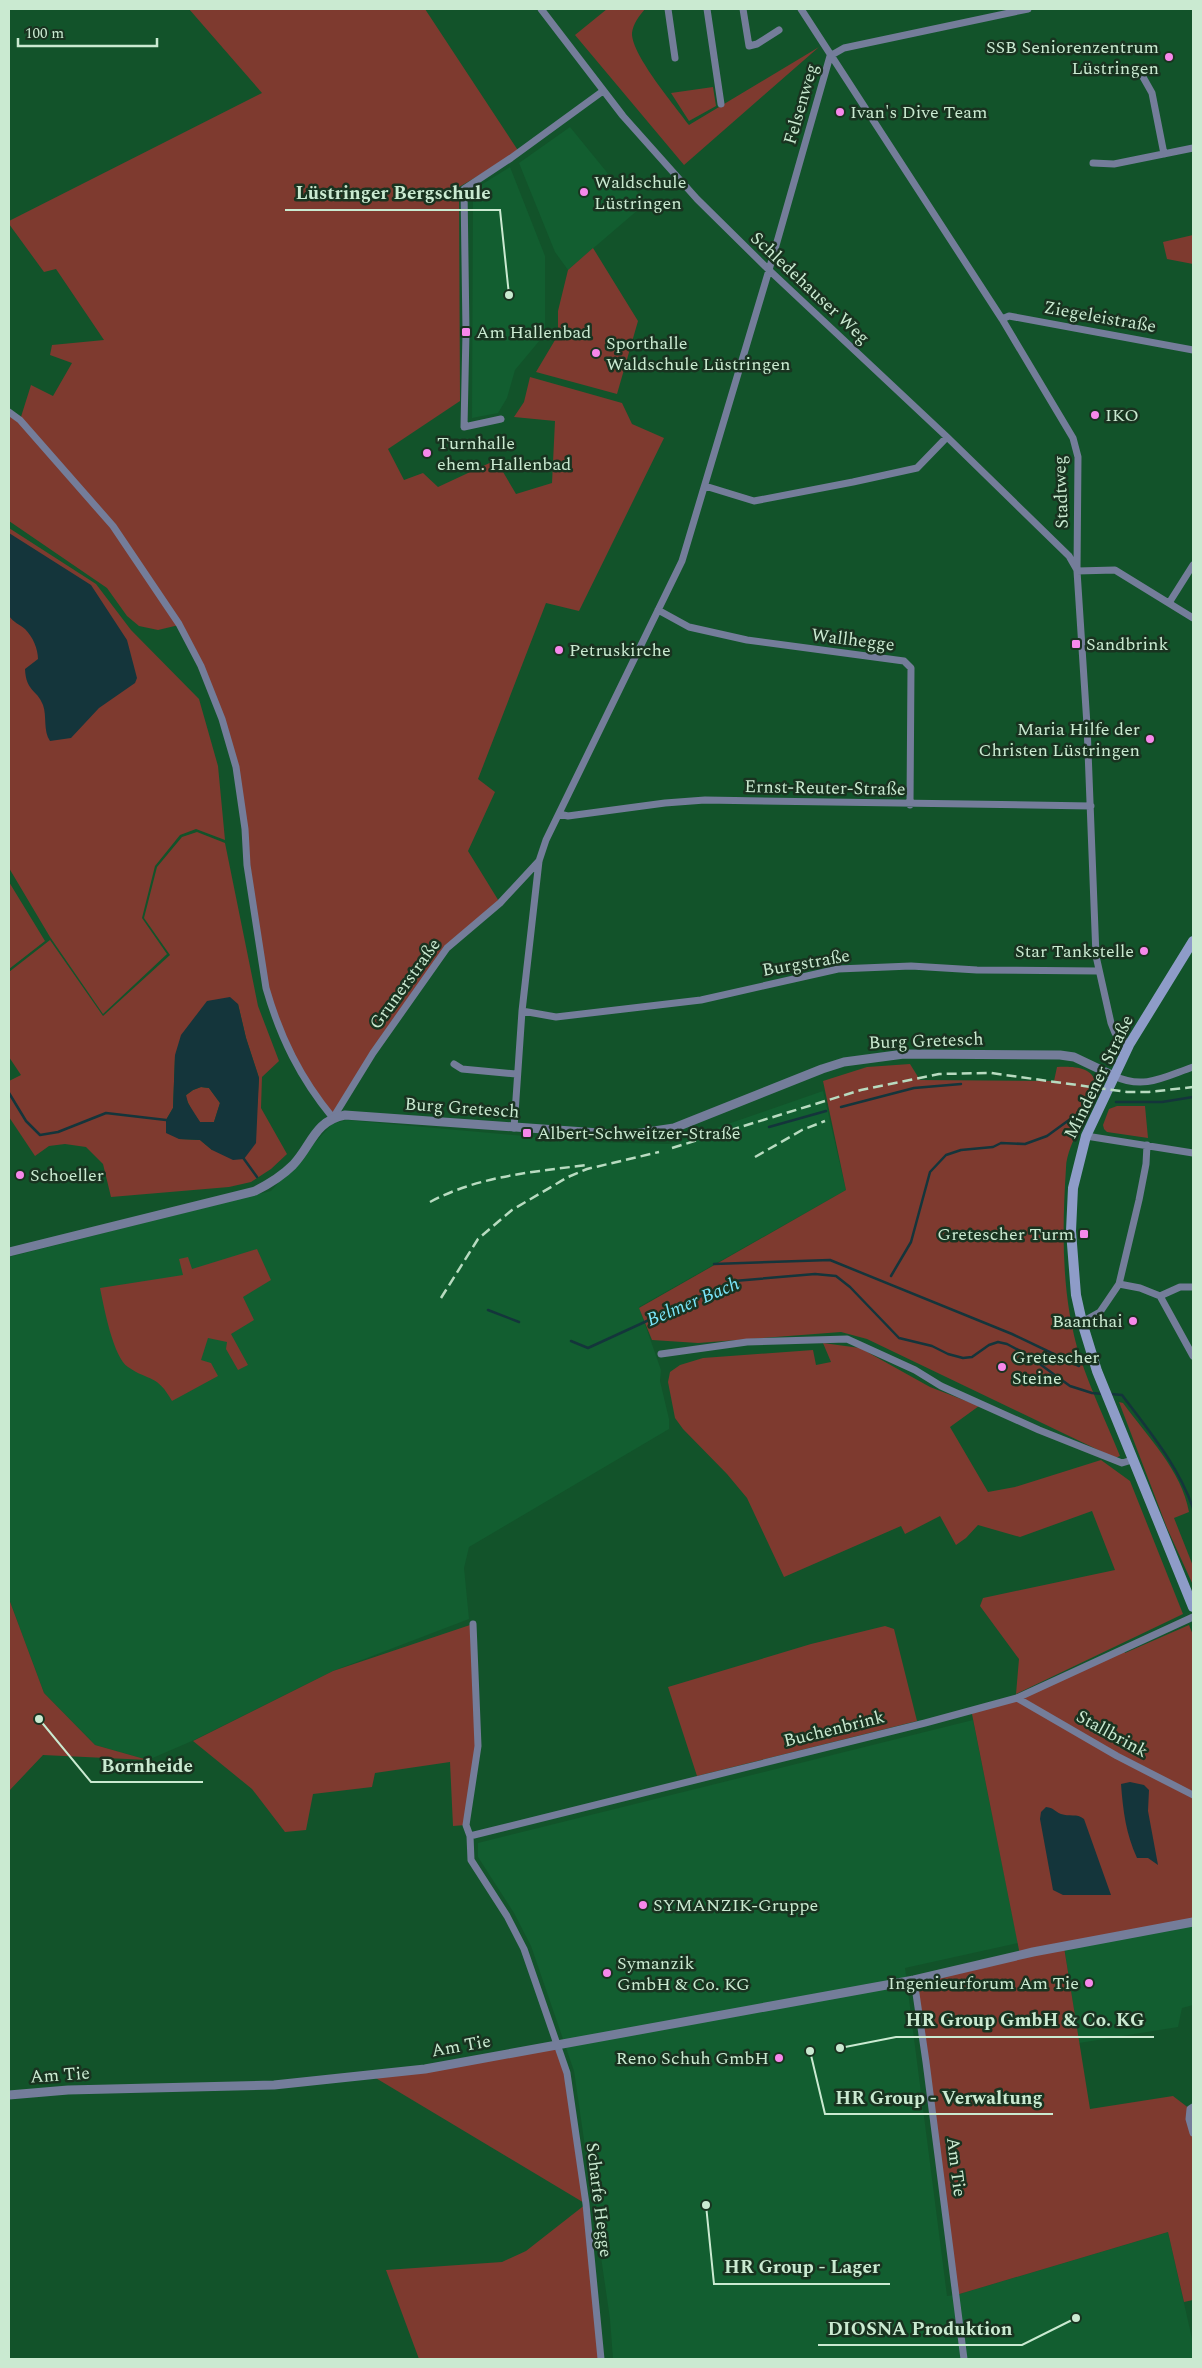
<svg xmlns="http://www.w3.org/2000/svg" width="1202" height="2368" font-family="Spectral,serif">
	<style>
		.built { fill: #125e30 }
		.green { fill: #7e3a2f; fill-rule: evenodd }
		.water { fill: #14353b; fill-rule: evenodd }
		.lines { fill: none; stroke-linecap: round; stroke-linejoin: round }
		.stream { stroke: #14353b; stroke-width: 2.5 }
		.minor { stroke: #747d9a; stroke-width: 7 }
		.tertiary { stroke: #747d9a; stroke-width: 9 }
		.secondary { stroke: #8e9cc8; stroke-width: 10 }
		.rail { stroke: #b8dbc0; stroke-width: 2.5; stroke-dasharray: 10 5; stroke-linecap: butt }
		.poi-dot { fill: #f788eb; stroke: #193320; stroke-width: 2 }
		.labels { text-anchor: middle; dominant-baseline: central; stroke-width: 5; stroke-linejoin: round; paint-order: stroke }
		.poi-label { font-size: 18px; fill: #caead1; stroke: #193320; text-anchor: start }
		.street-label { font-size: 18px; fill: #caead1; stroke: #193320 }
		.water-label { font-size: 19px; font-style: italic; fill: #7ae6fa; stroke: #193320 }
		.leader { fill: none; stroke: #caead1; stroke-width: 2 }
		.callout-dot { fill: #caead1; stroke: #193320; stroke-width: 2 }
		.callout-label { font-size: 19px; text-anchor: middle; font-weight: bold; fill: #caead1; stroke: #193320; stroke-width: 5; stroke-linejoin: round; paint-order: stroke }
	</style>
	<rect width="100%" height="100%" fill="#12532a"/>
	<!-- built -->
	<path class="built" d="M570,127L614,181L623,175L646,203L568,270L555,252L519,163Z
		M510,167L545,256V334L515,370L507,398L498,413L472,418L473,190Z
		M823,1091L846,1190L639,1307L661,1370L660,1381L669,1419V1429L469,1547L464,1568L469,1619L333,1671L192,1741L148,1760L95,1745L44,1693L9,1599V1257L271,1191L332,1124L346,1120L590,1142L670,1144Z
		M973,1720L1018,1943L905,1968L947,2296L956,2295L1168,2232L1193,2343V2359H613L610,2319L574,2071L531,1946L514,1913L478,1857V1843Z
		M1193,1922V2005L1182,2008L1178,2027L1079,2043L1064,1946Z"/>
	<!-- green -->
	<path class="green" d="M189,9H425L519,152L459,187L460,401L388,449L404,480L423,473L438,487L496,460L516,494L552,483L555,421L514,417L524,402L530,377L622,403L632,424L664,438L579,611L546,603L478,779L495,792L468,851L500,903L447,948L333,1118L311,1092L270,1004L236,767L222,719L179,625L158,630L139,626L127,616L107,588L9,521V412L20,420L31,385L53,396L72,363L50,355L52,345L104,340L56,269L44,272L9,224V221L262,93Z
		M607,9H645C639,16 633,24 632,33C631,54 675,106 689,125L819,47L684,165L575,35Z
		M713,87L716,106L689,121L671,93Z
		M1193,235V264L1167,259L1163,242Z
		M593,248L638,321L617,394L536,372L558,335V311L568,270Z
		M9,528L96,584L131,630L199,699L218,766L225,840L196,829L180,835L155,866L142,918L167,954L103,1014L50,937L9,868Z
		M197,832L225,843L258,1006L279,1061L262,1077L261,1108L287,1154L271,1169L251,1182L229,1187L111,1197L103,1164L86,1147L65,1144L49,1146L35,1156L9,1117V1081L21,1075L9,1057V972L50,940L103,1016L170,955L144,918L157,867L182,837ZM238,1004L246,1038L259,1078L257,1108L212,1150L200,1140L179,1139L166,1120L173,1108L175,1056Z
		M9,882L45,941L9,969Z
		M910,1064L920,1080L1054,1081L1057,1067C1069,1066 1094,1066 1095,1083C1097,1104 1067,1140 1066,1168C1062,1231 1061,1297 1080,1357C1091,1391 1107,1424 1120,1456L1115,1458L867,1339L841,1332L698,1343L652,1340L639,1308L846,1190L823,1081L867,1067Z
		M201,1087L209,1088L220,1103L214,1122H200L192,1111L185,1096L193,1090Z
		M1117,1106H1145L1148,1138L1107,1132L1104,1129L1103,1125L1109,1109Z
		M257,1249L271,1280L243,1297L254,1320L231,1334L248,1365L238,1370L226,1349L227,1342L208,1338L201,1360L211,1363L218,1376L172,1401C157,1374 150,1382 128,1367C113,1357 104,1307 100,1288L183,1275L179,1259L188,1257L192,1269Z
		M823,1343L860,1348L930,1387L979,1406L950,1427L988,1492L1015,1487L1101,1460L1130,1481L1183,1614L1016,1694L1019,1659L980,1606L983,1598L1115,1570L1092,1511L1020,1537L978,1525L966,1538L956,1545L940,1516L905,1534L901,1526L784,1577L747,1498L727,1474L683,1429L675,1418L668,1382L670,1372L680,1365L703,1358L813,1350L816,1365L831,1362Z
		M1119,1402L1123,1403C1147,1436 1182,1471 1189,1512L1174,1518L1193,1566V1585L1167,1528Z
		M9,1599L44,1693L95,1745L148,1760L43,1755L9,1791Z
		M473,1624L478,1746L466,1825L453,1826L450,1762L375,1773L372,1787L313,1794L306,1830L285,1832L252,1789L193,1741L333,1671Z
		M1189,1625L1193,1635V1922L1064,1947L1090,2109L1173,2096L1190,2109L1193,2133V2300L1184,2302L1168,2232L956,2295L914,1980L1020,1955L971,1709L1017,1698L1123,1649L1125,1653Z
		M885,1626L894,1629L917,1721L697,1776L668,1687L811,1644Z
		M558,2046L567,2073L586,2204L601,2359H419L386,2270L502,2262L526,2251L586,2204L369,2074Z"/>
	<!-- water -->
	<path class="water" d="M9,533L91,585L127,640L137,678L135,683L99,708L71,738L50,741C43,731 47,716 43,705C37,689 26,692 25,669L38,659C38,649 33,637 25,629C19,624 14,623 9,616Z
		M230,997L238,1004L246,1038L259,1078L256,1143L244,1159L233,1160L212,1150L200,1140L179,1139L166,1133V1120L173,1108L175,1055L181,1035L207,1001ZM201,1087L209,1088L220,1103L214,1122H200L188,1103L186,1095L193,1090Z
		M1130,1782L1144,1785L1149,1790L1148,1811L1158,1865L1148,1858H1137C1126,1834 1123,1811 1121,1784Z
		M1046,1807C1054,1808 1054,1811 1061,1814C1069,1817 1077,1813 1084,1819L1111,1895H1063L1053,1890L1040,1819L1041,1812Z"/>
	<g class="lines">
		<!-- stream -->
		<path class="stream" d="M9,1093L26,1121L40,1135L58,1132L106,1113L166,1120
			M1116,1102H1162L1193,1097
			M841,1107L914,1088L961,1084
			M769,1127L826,1111
			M244,1159L257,1177
			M714,1264L830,1260L1012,1334L1079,1366
			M891,1276L911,1242L930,1172L946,1155L961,1150L993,1147L1001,1143L1025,1144L1047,1136L1080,1112
			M488,1310L519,1322
			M571,1341L588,1348L734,1281L815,1274L836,1276L850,1287L899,1338L932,1346L948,1354L963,1358L972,1357L989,1345L998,1342L1007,1344L1026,1354L1070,1386L1092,1393L1103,1394
			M1111,1394L1122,1395C1149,1431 1178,1465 1193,1508"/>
		<!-- minor -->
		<path class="minor" d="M541,9L623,116L697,199L769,270L947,437L1069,556L1077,570
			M668,9L675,58
			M707,9L721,104
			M743,9L749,46L757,44L779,30
			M801,9L1002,319L1073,438L1078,457L1077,571L1087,725L1096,956L1111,1023L1115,1033L1129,1045
			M1143,77L1152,93L1164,154
			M1093,163L1114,164L1193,148
			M1002,319L1009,316L1193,350
			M9,412L20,420L113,526L179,624L201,666L222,719L236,767L245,829L247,865L266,988C280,1037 300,1078 333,1118L373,1053L447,948L500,903L539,861
			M501,419L464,427L466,332L464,189L511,158L603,91
			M705,486L754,501L853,482L917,468L947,437
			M1077,571L1115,570L1193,618
			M1169,603L1193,565
			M658,610L689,627L747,640L904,661L911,668L910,805
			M559,814L568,816L665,803L705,800L1091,806
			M522,1011L556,1017L701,1000L838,969L911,966L977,970L1098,971
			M454,1064L462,1069L516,1074
			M1114,1076C1144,1090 1164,1077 1193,1067
			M514,1128L522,1011L539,861L546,840L682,561L769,270L830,56L844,48L1028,9
			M1086,1136L1193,1153
			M1119,1284L1140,1288L1160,1296L1180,1287H1193
			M1160,1296L1193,1356
			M1082,1322L1100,1312L1119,1284L1139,1200L1146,1164L1147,1145
			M661,1354L747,1342L847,1339L915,1370L941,1386L1039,1430L1122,1463L1132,1460
			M473,1624L478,1746L466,1825L470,1836L471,1860L507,1916L524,1949L567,2073L586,2204L601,2359
			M1017,1698L1117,1756L1193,1795
			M470,1836L925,1723L1017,1698L1193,1617
			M914,1980L926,2062L964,2359
			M1193,2107L1190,2109L1189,2119L1193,2133"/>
		<!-- tertiary -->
		<path class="tertiary" d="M9,1252L255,1191C269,1184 282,1176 293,1165C312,1145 314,1121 345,1115L627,1135L674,1128L822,1069L844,1062L904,1054L1060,1055L1074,1057L1114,1076
			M9,2095L68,2090L274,2085L425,2069L914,1980L1033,1952L1193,1922"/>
		<!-- secondary -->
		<path class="secondary" d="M1193,941L1129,1045L1086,1136L1073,1188L1071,1231L1076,1295L1082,1322L1097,1371L1193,1607"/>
		<!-- rail -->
		<path class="rail" d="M672,1148L861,1090L939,1074L991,1073L1127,1092H1149L1193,1087
			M755,1157L802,1130L825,1121
			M430,1202C479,1176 532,1172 587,1165
			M441,1298L478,1239L512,1210L568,1177L587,1169L659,1152"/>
	</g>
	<!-- markers -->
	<g class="poi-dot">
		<circle cx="1169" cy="57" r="5"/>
		<circle cx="840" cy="112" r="5"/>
		<circle cx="584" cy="192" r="5"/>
		<rect x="461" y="327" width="10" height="10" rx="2.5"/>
		<circle cx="596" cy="353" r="5"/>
		<circle cx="1095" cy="415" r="5"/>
		<circle cx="427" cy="453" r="5"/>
		<rect x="1071" y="639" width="10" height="10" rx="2.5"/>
		<circle cx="559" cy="650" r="5"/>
		<circle cx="1150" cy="739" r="5"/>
		<circle cx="1144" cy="951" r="5"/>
		<rect x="522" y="1128" width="10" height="10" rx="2.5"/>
		<circle cx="20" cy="1175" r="5"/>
		<rect x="1079" y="1229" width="10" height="10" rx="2.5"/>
		<circle cx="1133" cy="1321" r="5"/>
		<circle cx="1002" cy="1367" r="5"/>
		<circle cx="643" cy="1905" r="5"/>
		<circle cx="607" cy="1973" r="5"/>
		<circle cx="1089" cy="1983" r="5"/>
		<circle cx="779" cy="2058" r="5"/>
	</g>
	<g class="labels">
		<!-- poi labels -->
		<g class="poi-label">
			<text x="1159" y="47" text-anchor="end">SSB Seniorenzentrum<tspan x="1159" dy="21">Lüstringen</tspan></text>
			<text x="850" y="112">Ivan's Dive Team</text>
			<text x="594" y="182">Waldschule<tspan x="594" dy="21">Lüstringen</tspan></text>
			<text x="476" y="332">Am Hallenbad</text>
			<text x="606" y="343">Sporthalle<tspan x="606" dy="21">Waldschule Lüstringen</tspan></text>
			<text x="1105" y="415">IKO</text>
			<text x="437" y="443">Turnhalle<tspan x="437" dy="21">ehem. Hallenbad</tspan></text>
			<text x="1086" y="644">Sandbrink</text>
			<text x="569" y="650">Petruskirche</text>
			<text x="1140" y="729" text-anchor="end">Maria Hilfe der<tspan x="1140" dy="21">Christen Lüstringen</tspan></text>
			<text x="1134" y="951" text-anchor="end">Star Tankstelle</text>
			<text x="537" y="1133">Albert-Schweitzer-Straße</text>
			<text x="30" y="1175">Schoeller</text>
			<text x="1074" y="1234" text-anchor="end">Gretescher Turm</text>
			<text x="1123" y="1321" text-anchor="end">Baanthai</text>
			<text x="1012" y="1357">Gretescher<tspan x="1012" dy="21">Steine</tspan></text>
			<text x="653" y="1905">SYMANZIK-Gruppe</text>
			<text x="617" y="1963">Symanzik<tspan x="617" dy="21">GmbH &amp; Co. KG</tspan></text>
			<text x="1079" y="1983" text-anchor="end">Ingenieurforum Am Tie</text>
			<text x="769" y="2058" text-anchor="end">Reno Schuh GmbH</text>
		</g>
		<!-- street labels -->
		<g class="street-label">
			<text transform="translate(801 104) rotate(-74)">Felsenweg</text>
			<text transform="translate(810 288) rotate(43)">Schledehauser Weg</text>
			<text transform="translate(1100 317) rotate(10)">Ziegeleistraße</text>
			<text transform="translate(1061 492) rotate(-92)">Stadtweg</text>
			<text transform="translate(853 640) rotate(7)">Wallhegge</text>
			<text transform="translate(825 788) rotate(1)">Ernst-Reuter-Straße</text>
			<text transform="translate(806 963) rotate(-10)">Burgstraße</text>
			<text transform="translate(405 984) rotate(-54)">Grunerstraße</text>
			<text transform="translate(926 1041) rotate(-2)">Burg Gretesch</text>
			<text transform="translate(1099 1077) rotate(-64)">Mindener Straße</text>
			<text transform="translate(462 1108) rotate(4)">Burg Gretesch</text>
			<text transform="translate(834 1729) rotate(-14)">Buchenbrink</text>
			<text transform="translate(1112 1734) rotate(29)">Stallbrink</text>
			<text transform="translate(461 2046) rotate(-10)">Am Tie</text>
			<text transform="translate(60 2075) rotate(-4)">Am Tie</text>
			<text transform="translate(956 2167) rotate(83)">Am Tie</text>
			<text transform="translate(599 2200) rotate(83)">Scharfe Hegge</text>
		</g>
		<!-- water labels -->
		<g class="water-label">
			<text transform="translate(693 1302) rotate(-23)">Belmer Bach</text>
		</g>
	</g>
	<!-- callouts -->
	<path class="leader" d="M509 295L500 210H285M39 1719L91 1782H203M840 2048L896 2037H1154M810 2051L825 2114H1053M706 2205L714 2284H890M1076 2318L1022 2345H818"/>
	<g class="callout-dot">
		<circle cx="509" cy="295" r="5"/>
		<circle cx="39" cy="1719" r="5"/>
		<circle cx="840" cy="2048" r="5"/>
		<circle cx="810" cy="2051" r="5"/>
		<circle cx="706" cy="2205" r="5"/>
		<circle cx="1076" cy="2318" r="5"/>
	</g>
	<g class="callout-label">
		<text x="393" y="199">Lüstringer Bergschule</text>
		<text x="147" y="1772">Bornheide</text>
		<text x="1025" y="2026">HR Group GmbH &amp; Co. KG</text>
		<text x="939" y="2104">HR Group - Verwaltung</text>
		<text x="802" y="2273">HR Group - Lager</text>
		<text x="920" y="2335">DIOSNA Produktion</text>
	</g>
	<!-- border -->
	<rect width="1202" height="2368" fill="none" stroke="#caead1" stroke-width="20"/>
	<!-- scale -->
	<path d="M18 38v8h139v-8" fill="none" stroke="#caead1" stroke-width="2.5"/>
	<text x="25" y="38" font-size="15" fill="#caead1" stroke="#193320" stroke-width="4" paint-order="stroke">100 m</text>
</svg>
